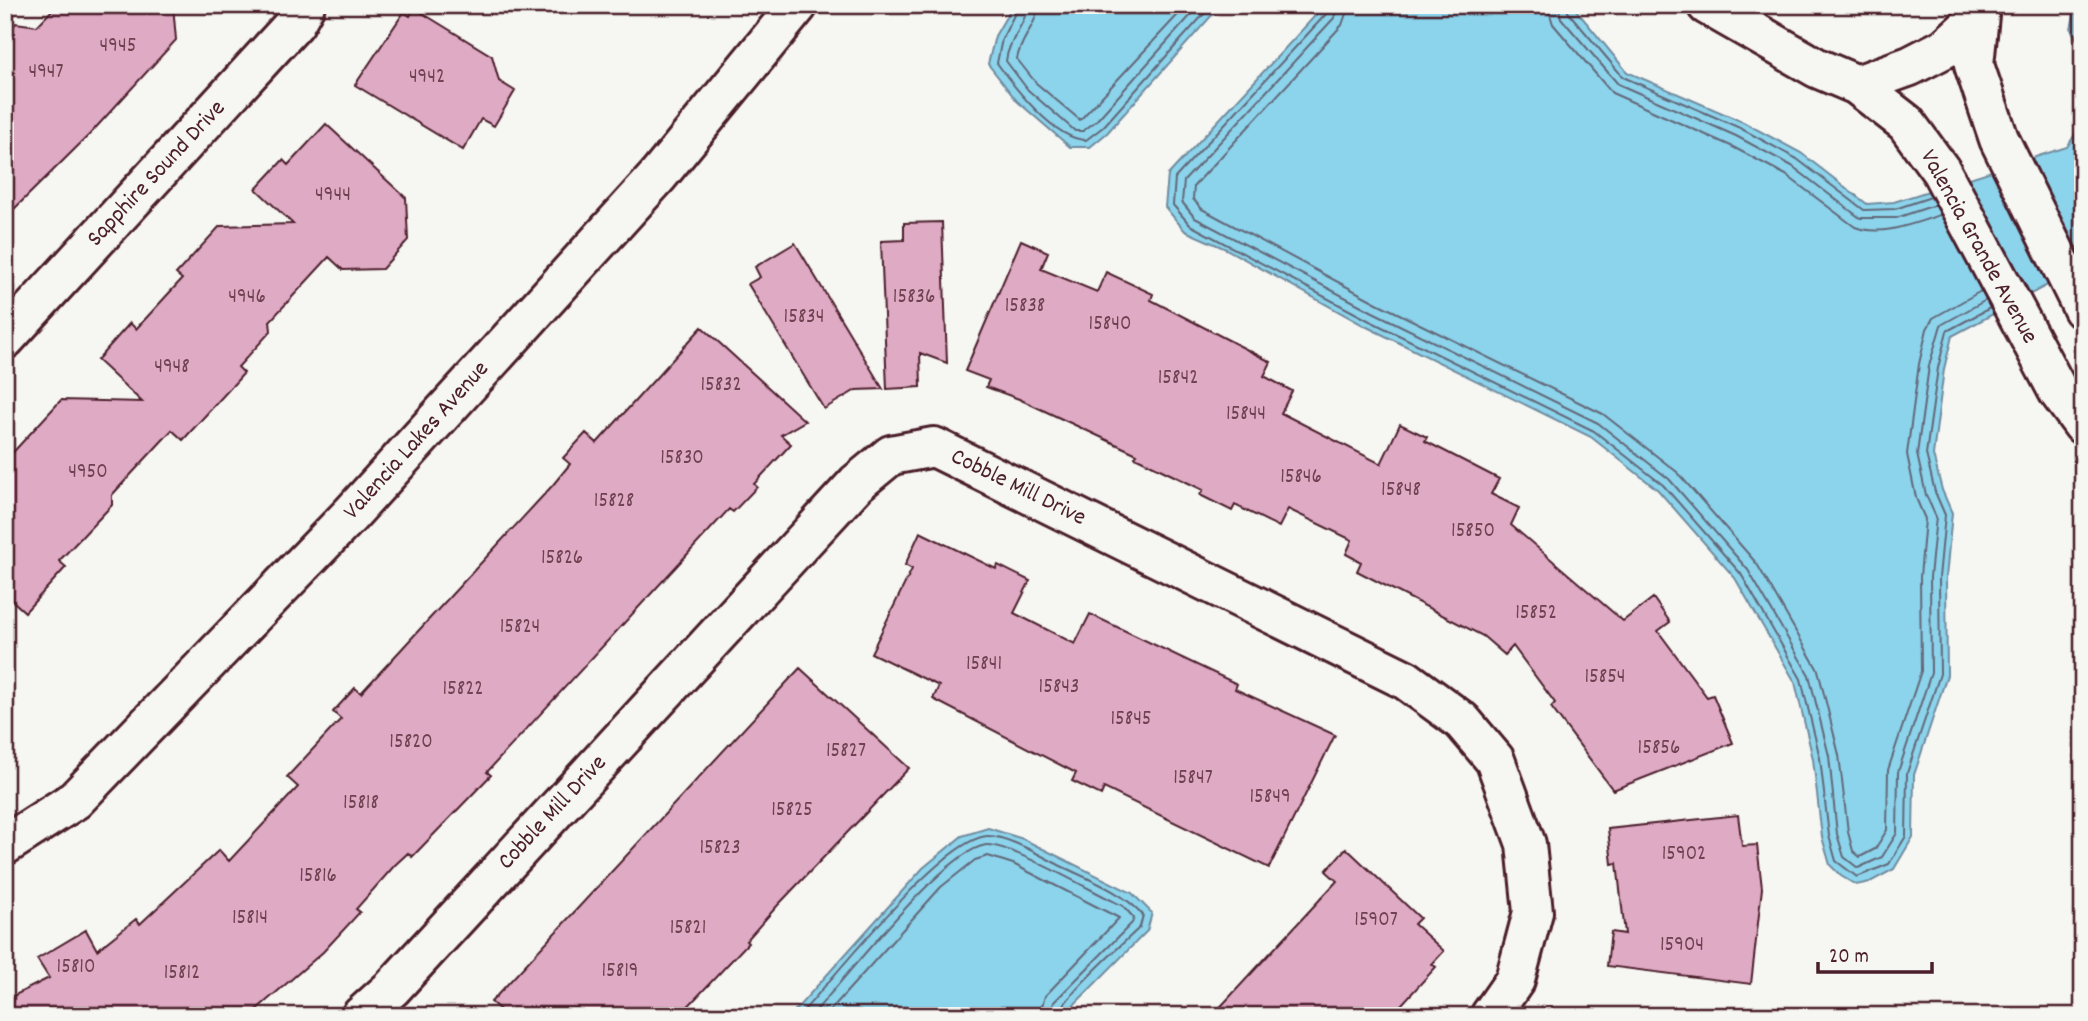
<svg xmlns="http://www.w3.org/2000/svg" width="2088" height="1021" font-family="Dekko,sans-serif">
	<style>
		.water { fill: #8bd4ec; stroke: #718c9f; stroke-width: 2 }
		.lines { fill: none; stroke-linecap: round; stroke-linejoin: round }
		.shore { stroke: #646778; stroke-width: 2 }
		.building { fill: #dfaac4; stroke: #4a1f2b; stroke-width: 2 }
		.minor-casing { stroke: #4a1f2b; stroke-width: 44 }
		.minor { stroke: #f6f6f2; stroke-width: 38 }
		.labels { text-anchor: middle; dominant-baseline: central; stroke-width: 5; stroke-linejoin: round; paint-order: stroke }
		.number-label { font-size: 21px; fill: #6f4251 }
		.street-label { font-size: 24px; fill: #4a1f2b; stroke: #f6f6f2 }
	</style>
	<rect width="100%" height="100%" fill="#f6f6f2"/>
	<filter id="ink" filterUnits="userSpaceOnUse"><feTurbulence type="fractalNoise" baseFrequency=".0143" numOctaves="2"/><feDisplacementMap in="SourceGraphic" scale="14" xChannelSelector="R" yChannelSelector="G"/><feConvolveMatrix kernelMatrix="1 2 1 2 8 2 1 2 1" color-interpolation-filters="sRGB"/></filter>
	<g filter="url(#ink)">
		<!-- water -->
		<path class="water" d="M1013,5H1221L1107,133L1090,147H1070L1017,101L988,64L995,36Z
			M1325,5H1572L1627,72L1743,122L1801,153L1867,204L1894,202L2067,147L2083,122V266L1952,336L1944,369L1933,455L1942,490L1952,513L1946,578L1947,675L1914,775L1913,837L1894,869L1870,882L1856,885L1841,876L1830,865L1822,837L1813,759L1795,682L1735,578L1658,490L1591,437L1365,326L1226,249L1185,231L1165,207L1168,175Z
			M2076,5H2083V51L2071,29Z
			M988,828L1023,839L1132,893L1152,913L1147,931L1063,1016H790L923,868L962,836Z"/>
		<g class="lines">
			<!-- shore -->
			<path class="shore" d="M1019,5L1002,39L997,63C1014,87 1055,140 1086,140L1103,127L1212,5
				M1028,5C1026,25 1008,40 1006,61L1028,90L1075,131H1083L1096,121L1200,5
				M1038,5C1037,25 1020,39 1017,59L1036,83L1080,120L1187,5
				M1329,5L1327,13L1175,178L1173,205L1190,225L1368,320L1594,431L1663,485L1741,574L1801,679L1820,758L1829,836L1836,861L1857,877L1889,864L1906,836L1907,773L1940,674L1939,578L1945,515L1935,492L1926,454L1938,368L1947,331L1990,308
				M1338,5L1334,18L1184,181L1182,202L1195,218L1373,312L1598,423L1669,479L1748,570L1809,675L1829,756L1837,834L1844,857L1858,868L1882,857L1897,833L1898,772L1931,673L1930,577L1936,517L1926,495L1917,454L1929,366L1941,325L1986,300
				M1349,5L1342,25L1194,186L1193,199L1202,209L1377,303L1603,414L1677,472L1757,564L1818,670L1839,755L1848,832L1853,851L1860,857L1875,849L1887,830L1888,770L1921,671L1920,577L1925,519L1916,498L1907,454L1919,364L1927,329L1933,318L1981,291
				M1547,5L1553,24L1612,93L1731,146L1786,175L1855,227C1882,237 1915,223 1940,215
				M1558,5L1561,18L1618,84L1736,136L1792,166L1860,218H1896L1935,205
				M1567,5L1568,12L1623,77L1740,128L1797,159L1864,210L1895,209L1931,197
				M799,1016C833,979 942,839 987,836C1007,835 1043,857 1061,866C1090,880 1122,891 1143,915L1140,927C1125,942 1060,999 1059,1016
				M811,1016C843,981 945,850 986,845C1009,843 1097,894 1123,906L1134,918L1132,923L1054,1002L1050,1016
				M825,1016L941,887L975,860L988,856L1013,864L1119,918L1045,996L1039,1016"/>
		</g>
		<!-- building -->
		<path class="building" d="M57,5H173L176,40L90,134L5,218V35L16,23L37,26Z
			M414,8L492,56L499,81L515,91L494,126L481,119L463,150L355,85L404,12L410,16Z
			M326,124L406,198L408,240L382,269L343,270L329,257L270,321L271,331L238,367L244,373L183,440L172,430L112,495V505L59,561L66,567L25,612L5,594V461L61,400L142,402L97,360L130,323L136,329L182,279L176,274L220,226L293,224L256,189L283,160L288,165Z
			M942,222L947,363L920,353L921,387L887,389L881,241L904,240V223Z
			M1021,240L1048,252L1041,269L1097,292L1106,272L1153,294L1151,300L1271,362L1264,376L1292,391L1281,413L1381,464L1400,424L1427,437L1425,441L1499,479L1491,494L1519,508L1511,525L1623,621L1653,598L1670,622L1658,631L1707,697L1713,695L1733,743L1613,790L1551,707L1555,703L1513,646L1505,655L1483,636L1357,571L1361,562L1346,554L1352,540L1288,509L1279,527L1235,505L1232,511L1200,495L1203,490L1135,457L1137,454L1019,399L986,387L989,380L965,371Z
			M795,243L883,389L856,390L824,409L748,284L760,277L755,267Z
			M702,327L805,421L781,435L791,444L754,484L757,487L733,512L729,509L683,559L487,772L491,775L467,800L412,857L408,853L395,865L356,909L360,912L323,952L249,1016H5V1000L49,978L37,959L86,930L97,950L136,919L140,924L219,850L229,861L298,787L287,777L341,719L333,712L355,688L361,693L552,486L570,464L563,458L586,433L597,443Z
			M920,532L996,569L998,565L1030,581L1014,613L1075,644L1090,614L1237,684L1235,689L1335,735L1269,868L1104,788L1101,795L1072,781L1076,773L933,699L939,686L871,653L912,569L905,565Z
			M800,668L909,768L778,905L746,941L748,943L679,1016H507L491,1002Z
			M1738,815L1742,846L1757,845L1762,888L1751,984L1607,966L1611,932L1625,934L1617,863L1612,864L1608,829Z
			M1346,848L1420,918L1414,924L1444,951L1432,964L1436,967L1391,1016H1212L1337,881L1326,871Z"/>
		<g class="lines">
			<!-- minor casing -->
			<g class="minor-casing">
				<path id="minor" d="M1707,5L1817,68L1857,85L1906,123L1941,171L2058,391L2083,425
					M1980,5L1974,65L1999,139L2083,309
					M1857,85L1910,66L1945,48L1978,18
					M5,339L295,23L305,5
					M5,845L75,800L351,514L658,176L798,5
					M361,1016L392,988L857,483L891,455L934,447L1406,680L1462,721L1495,760L1526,844L1533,912L1515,980L1490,1016"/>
			</g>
			<!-- minor -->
			<use href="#minor" class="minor"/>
		</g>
	</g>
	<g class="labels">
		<!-- number labels -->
		<g class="number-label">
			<text x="118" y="47">4945</text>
			<text x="46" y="73">4947</text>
			<text x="427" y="78">4942</text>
			<text x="333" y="196">4944</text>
			<text x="247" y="298">4946</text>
			<text x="914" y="298">15836</text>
			<text x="1025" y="307">15838</text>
			<text x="804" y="318">15834</text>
			<text x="1110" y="325">15840</text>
			<text x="172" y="368">4948</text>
			<text x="1178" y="379">15842</text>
			<text x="721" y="386">15832</text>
			<text x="1246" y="415">15844</text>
			<text x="682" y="459">15830</text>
			<text x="88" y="473">4950</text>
			<text x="1301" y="478">15846</text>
			<text x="1401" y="491">15848</text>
			<text x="614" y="502">15828</text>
			<text x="1473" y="532">15850</text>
			<text x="562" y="559">15826</text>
			<text x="1536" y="614">15852</text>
			<text x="520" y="628">15824</text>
			<text x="984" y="665">15841</text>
			<text x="1605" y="678">15854</text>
			<text x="1059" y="688">15843</text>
			<text x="463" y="690">15822</text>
			<text x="1131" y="720">15845</text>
			<text x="411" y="743">15820</text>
			<text x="1659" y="749">15856</text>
			<text x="846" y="752">15827</text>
			<text x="1193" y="779">15847</text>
			<text x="1270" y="798">15849</text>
			<text x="361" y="804">15818</text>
			<text x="792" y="811">15825</text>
			<text x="720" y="849">15823</text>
			<text x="1684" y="855">15902</text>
			<text x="318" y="877">15816</text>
			<text x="250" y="919">15814</text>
			<text x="1376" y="921">15907</text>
			<text x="688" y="929">15821</text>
			<text x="1682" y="946">15904</text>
			<text x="76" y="968">15810</text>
			<text x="620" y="972">15819</text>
			<text x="182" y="974">15812</text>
		</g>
		<!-- street labels -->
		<g class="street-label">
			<text transform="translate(157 174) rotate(-47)">Sapphire Sound Drive</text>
			<text transform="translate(1978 247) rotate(61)">Valencia Grande Avenue</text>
			<text transform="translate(417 441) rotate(-48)">Valencia Lakes Avenue</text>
			<text transform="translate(1018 488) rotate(26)">Cobble Mill Drive</text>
			<text transform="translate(553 813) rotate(-47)">Cobble Mill Drive</text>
		</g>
	</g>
	<!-- margin -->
	<rect width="2088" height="1021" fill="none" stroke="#f6f6f2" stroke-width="28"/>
	<rect x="14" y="14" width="2060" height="993" fill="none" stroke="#4a1f2b" stroke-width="2.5" filter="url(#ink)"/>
	<!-- scale -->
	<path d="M1818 962v10h114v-10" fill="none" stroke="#4a1f2b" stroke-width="3.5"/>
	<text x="1829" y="962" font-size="21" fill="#4a1f2b" stroke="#f6f6f2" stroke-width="5" paint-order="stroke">20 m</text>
</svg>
